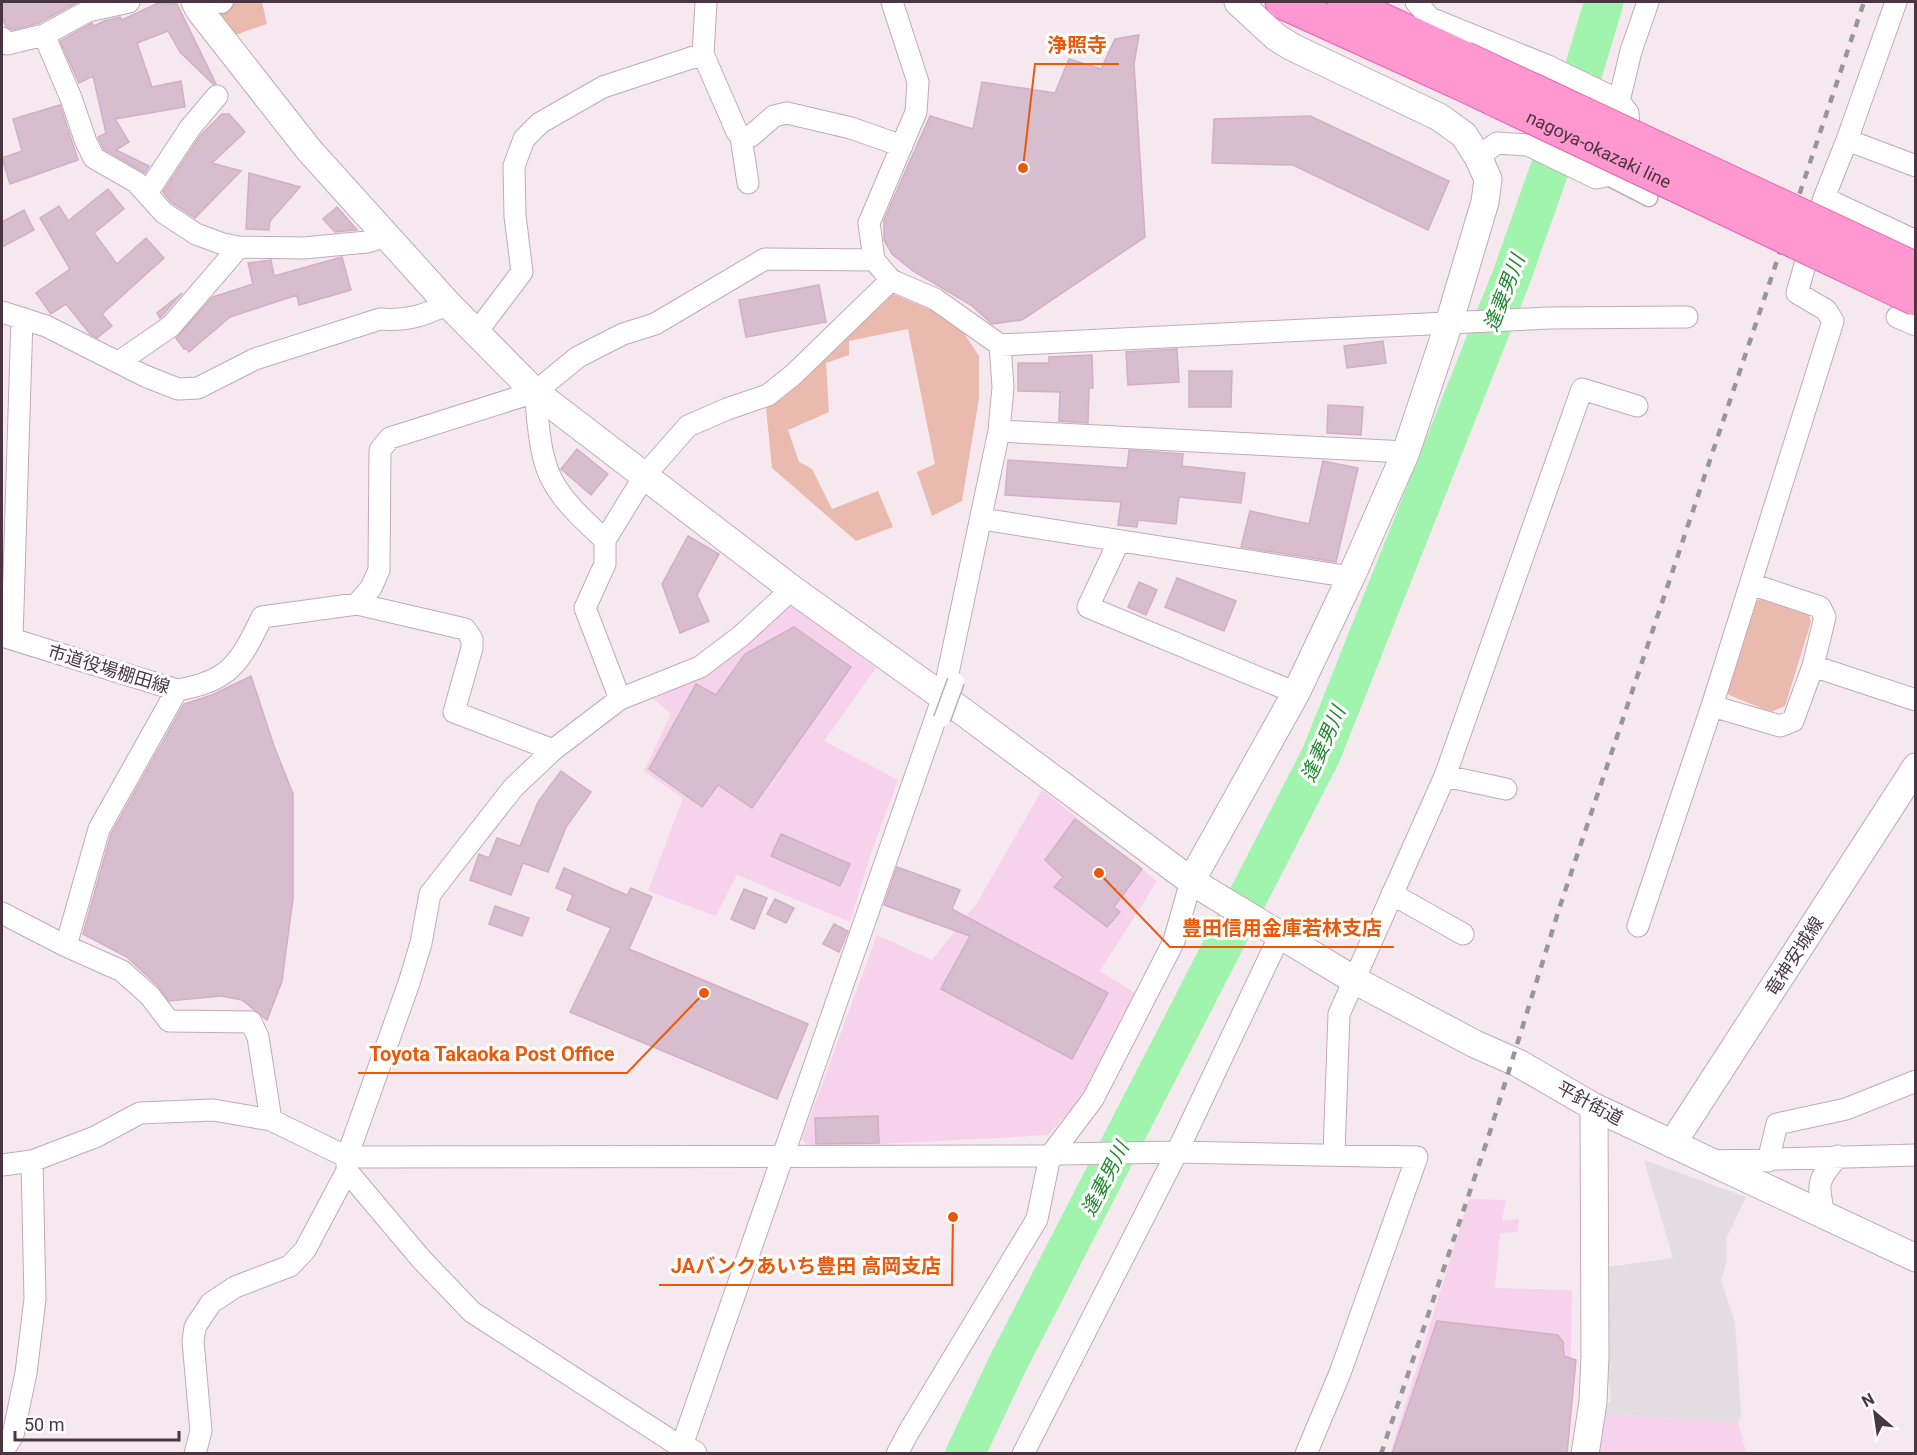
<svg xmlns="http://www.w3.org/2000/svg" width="1917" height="1455" font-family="Roboto,'Noto Sans JP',sans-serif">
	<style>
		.commercial { fill: #f7d2ec }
		.green { fill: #ebbaaf }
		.parking { fill: #e3dde1 }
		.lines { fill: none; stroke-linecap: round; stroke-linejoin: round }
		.river { stroke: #a1f4ad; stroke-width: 39 }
		.building { fill: #d7bdce; stroke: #d2afc6; stroke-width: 1.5 }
		.pedestrian-casing { stroke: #c1aab8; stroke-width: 19 }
		.minor-casing { stroke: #c1aab8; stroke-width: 23 }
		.tertiary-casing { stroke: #c1aab8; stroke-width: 29 }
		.primary-casing { stroke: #ea60af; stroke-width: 35 }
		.pedestrian { stroke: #fff; stroke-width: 16 }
		.minor { stroke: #fff; stroke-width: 21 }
		.tertiary { stroke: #fff; stroke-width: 27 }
		.primary { stroke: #ff97d0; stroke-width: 33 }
		.rail { stroke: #979797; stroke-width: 4.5; stroke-dasharray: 8 8; stroke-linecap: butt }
		.pedestrian-bridge-casing { stroke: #c1aab8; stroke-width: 19; stroke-linecap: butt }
		.primary-bridge-casing { stroke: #ea60af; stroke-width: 35; stroke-linecap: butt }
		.pedestrian-bridge { stroke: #fff; stroke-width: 16 }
		.primary-bridge { stroke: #ff97d0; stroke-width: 33 }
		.labels { text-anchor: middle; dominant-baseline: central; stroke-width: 6; stroke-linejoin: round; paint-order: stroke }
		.street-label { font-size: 18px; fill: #493642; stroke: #fff }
		.water-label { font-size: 20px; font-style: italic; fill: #228831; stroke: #fff }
		.leader { fill: none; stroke: #e8590c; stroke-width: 2 }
		.callout-dot { fill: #e8590c; stroke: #fff; stroke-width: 2 }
		.callout-label { font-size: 20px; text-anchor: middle; font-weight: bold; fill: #e8590c; stroke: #fff; stroke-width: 6; stroke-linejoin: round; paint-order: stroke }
	</style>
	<rect width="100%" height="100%" fill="#f5e8ef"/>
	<!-- commercial -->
	<path class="commercial" d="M791,604L876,668L824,741L898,780L871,853L850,922L737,875L716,916L648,891L683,798L644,771L671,714L654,699L698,677Z
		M1042,790L1157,881L1100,971L1138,995L1080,1099L1048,1135L810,1148L802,1139L877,935L932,960L977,903Z
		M1469,1199L1506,1200L1502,1221L1519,1219L1518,1232L1500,1233L1495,1288L1572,1290L1570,1409L1562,1453L1390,1454Z
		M1596,1413L1738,1423L1746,1453L1591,1454Z"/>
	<!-- green -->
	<path class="green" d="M210,2H262L267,24L232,36Z
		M882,289L956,321L979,356V398L962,501L932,516L917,472L935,464L908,329L849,341V355L826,363L829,412L788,430L799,462L812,469L832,509L878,491L893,527L856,541L772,468L766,408Z
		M1764,597L1808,612L1811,622L1785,706L1771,712L1729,695L1726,691L1757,601Z"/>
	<!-- parking -->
	<path class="parking" d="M1644,1160L1746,1197L1726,1239L1727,1260L1721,1281L1735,1323L1741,1416L1738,1423L1596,1413L1611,1401L1608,1372L1607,1267L1673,1258Z"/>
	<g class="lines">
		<!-- river -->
		<path class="river" d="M965,1454L1008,1363L1321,755L1511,278L1579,86L1604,2"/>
	</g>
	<!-- building -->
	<path class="building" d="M2,2H78L39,23L12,30L6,26L2,18Z
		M158,3L177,4L216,84H213L180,52L168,31L137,43L152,87L181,81L185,107L115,119L129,142L116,150L149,166L145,173L104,149L98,137L106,133L93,76L79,83L60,41L92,23L94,26L104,21L120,17L122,20Z
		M1139,35L1134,64L1145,237L1022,320L992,324L971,305L913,271L892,254L884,240V220L930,116L973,129L982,82L1055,93L1069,59L1101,69L1115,39Z
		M60,105L78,160L10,184L2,158L22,151L13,119Z
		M222,114H229L245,132L212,163L241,171L195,218L172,203L163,192L200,136Z
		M1310,116L1449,181L1428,230L1293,165L1212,163L1214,119Z
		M249,173L300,187L270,221L269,230L246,229Z
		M108,189L124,209L94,233L117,264L146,238L164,258L102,314L112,326L97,338L90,334L66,304L51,314L36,293L70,269L40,218L59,206L68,221Z
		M337,207L357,230L335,232L323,219Z
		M24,210L34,230L2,247V222Z
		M342,257L351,290L299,305L297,295L230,317L189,352L186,348L184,349L176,338L213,297L253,284L248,263L271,260L274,276Z
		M819,285L826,322L746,337L739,300Z
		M182,293L162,316L160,318L157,313Z
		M1383,341L1386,363L1347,368L1344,346Z
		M1177,349L1179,382L1128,385L1126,352Z
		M1092,355L1093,388H1089L1088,423L1059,421L1060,392L1018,391V363H1049V357Z
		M1189,371H1232L1231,407H1189Z
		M1328,405L1363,407L1361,435L1327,433Z
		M577,449L608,474L591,495L561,469Z
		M1129,450L1183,454L1182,466L1245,473L1241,503L1179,497L1176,524L1138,520L1137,527L1118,525L1121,502L1005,495L1008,460L1127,468Z
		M1323,461L1358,468L1336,562L1241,547L1250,511L1309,524Z
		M688,536L719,554L697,595L709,621L680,633L662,584Z
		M1177,578L1236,601L1224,631L1165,607Z
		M1139,582L1157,590L1146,615L1128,607Z
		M794,627L851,667L752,808L718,785L702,807L649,769L696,684L716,695L745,654Z
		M251,676L274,746L293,794V898L282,981L267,1020L242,1000L221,996L169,1001L159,987L127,957L83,934L111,834L184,704L212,695Z
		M561,771L591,792L566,827L548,872L523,863L511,895L470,880L479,854L489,858L497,838L520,846L538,802Z
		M1075,819L1142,869L1114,907L1120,912L1107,927L1054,887L1063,877L1045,860Z
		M781,834L850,864L840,886L771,856Z
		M897,867L960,890L952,909L1108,993L1072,1059L941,989L970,936L884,905Z
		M564,868L627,895L631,888L652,897L629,949L808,1024L777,1099L570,1012L611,928L567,910L573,895L556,888Z
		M744,889L767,898L754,929L731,919Z
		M775,899L794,908L786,923L767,914Z
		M495,906L529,918L522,936L489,924Z
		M834,924L848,931L839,952L823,944Z
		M878,1116L879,1143L816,1144L815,1118Z
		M1437,1321L1558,1335L1563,1342L1564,1356L1576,1360L1567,1454H1392Z"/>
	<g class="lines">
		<!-- pedestrian casing -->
		<g class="pedestrian-casing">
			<path id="pedestrian" d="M219,2L222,5L225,2
				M1606,176L1649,198"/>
		</g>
		<!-- minor casing -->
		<g class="minor-casing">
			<path id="minor" d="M706,2L703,54L737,132L741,137L751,136L774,116L787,113L851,128L902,146
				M892,2L918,82L916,112L869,223L874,260L891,280L935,299L1000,345L1549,318L1687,317
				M1416,2L1430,18L1548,66L1610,96L1619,101L1628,113L1629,127L1614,171L1606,176L1596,178L1528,145L1497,143L1478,157
				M1896,2L1847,140L1916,166
				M44,35L88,11L129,2
				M2,38L7,44L44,35L71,98L86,142L94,158L136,182L164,213L196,234L223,244L239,247L304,248L367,242L387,236
				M1619,101L1631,51L1648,2
				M741,137L748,183
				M147,193L190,128L217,96
				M1824,198L1916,241
				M2,312L46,326L145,376L178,389L198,388L255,359L380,319C407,321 423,316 448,304
				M1897,317L1916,325
				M476,333L522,272L515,216L514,166L524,139L540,123L603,87L703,54
				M119,362L171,326L239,247
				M535,392C538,419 539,456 552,480C564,503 586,522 605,540
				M999,431L1406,452
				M982,519L1351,577
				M1119,541L1088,607L1296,693
				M357,604L465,629L472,639V648L454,712L553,750
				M2,636L177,690C229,682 240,663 262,617L357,604L371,588L379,570L380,450L390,438L535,392L578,357L623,334L655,324L765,259L874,260
				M12,639L22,318
				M1813,666L1916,700
				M620,699L585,608L605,564V540L645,475L688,426L727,409L768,395L793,375L891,280
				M1712,706L1780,726L1793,721L1813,666L1825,617L1820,607L1751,584
				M1445,776L1506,789
				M1392,894L1463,934
				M2,913L66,946L99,829L177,690
				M1638,926L1712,706L1833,321L1826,310L1797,293L1824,198L1847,140
				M66,946L122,971L150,996L169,1021L251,1022L258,1037L271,1120
				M1334,1154L1339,1014L1445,776L1582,389L1637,406
				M1714,1161L1916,1155
				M1768,1161L1777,1124L1846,1109L1916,1081
				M2,1165L32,1161L95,1137L140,1113L213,1110L271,1120L347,1157L1050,1156L1060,1154L1177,1152L1417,1157L1340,1373L1306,1454
				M347,1171L422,1260L472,1312L681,1447
				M1824,1214C1817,1183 1817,1181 1838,1156
				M2,1453L13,1435L26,1373L35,1299L32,1161
				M195,1454L201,1431L193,1341L195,1327L211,1303L235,1287L290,1266L305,1250L347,1171V1157L409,983L421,943L430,894L513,788L553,750L620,699L700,667L741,636L792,589
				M679,1454L943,697L999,431L1003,387L1000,345
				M897,1454L908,1433L1037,1219L1050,1156L1093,1099L1174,941L1191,881
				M1023,1454L1177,1152L1280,935"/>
		</g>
		<!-- tertiary casing -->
		<g class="tertiary-casing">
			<path id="tertiary" d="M195,2L200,11L309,150L448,304L535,392L792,589L943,697L1191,881L1356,981L1475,1044L1518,1063L1594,1107L1916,1258
				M1191,881L1296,693L1351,577L1406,452L1449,323L1485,202L1488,179L1478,157L1464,135L1439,117L1292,47L1276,37L1238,2
				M1672,1144L1916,767
				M681,1447L693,1454
				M1585,1454L1593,1402L1595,1356L1594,1107"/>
		</g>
		<!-- primary casing -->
		<g class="primary-casing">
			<path id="primary" d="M1282,2L1460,83
				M1344,2L1464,58"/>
		</g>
		<!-- pedestrian -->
		<use href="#pedestrian" class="pedestrian"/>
		<!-- minor -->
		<use href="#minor" class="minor"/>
		<!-- tertiary -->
		<use href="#tertiary" class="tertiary"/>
		<!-- primary -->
		<use href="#primary" class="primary"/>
		<!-- rail -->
		<path class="rail" d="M1381,1454L1488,1138L1560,906L1864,2"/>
		<!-- pedestrian-bridge casing -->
		<g class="pedestrian-bridge-casing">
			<path id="pedestrian-bridge" d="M942,719L956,681"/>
		</g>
		<!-- primary-bridge casing -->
		<g class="primary-bridge-casing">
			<g id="primary-bridge">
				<path d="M1464,58L1916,269"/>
				<path id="s1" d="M1460,83L1916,299"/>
			</g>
		</g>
		<!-- pedestrian-bridge -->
		<use href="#pedestrian-bridge" class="pedestrian-bridge"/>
		<!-- primary-bridge -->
		<use href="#primary-bridge" class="primary-bridge"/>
	</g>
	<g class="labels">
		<!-- street labels -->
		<g class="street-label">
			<text stroke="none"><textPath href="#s1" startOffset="154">nagoya-okazaki line</textPath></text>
			<text transform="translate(109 669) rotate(17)">市道役場棚田線</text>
			<text transform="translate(1794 956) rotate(-57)">竜神安城線</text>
			<text transform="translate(1590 1103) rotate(28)">平針街道</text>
		</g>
		<!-- water labels -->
		<g class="water-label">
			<text transform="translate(1504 293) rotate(-69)">逢妻男川</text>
			<text transform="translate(1323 744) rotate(-66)">逢妻男川</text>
			<text transform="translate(1105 1179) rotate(-63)">逢妻男川</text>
		</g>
	</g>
	<!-- callouts -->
	<path class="leader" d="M1023 168L1035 64H1119M1099 873L1170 947H1394M704 993L627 1073H358M953 1217L952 1285H659"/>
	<g class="callout-dot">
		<circle cx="1023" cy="168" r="6"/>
		<circle cx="1099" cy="873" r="6"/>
		<circle cx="704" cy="993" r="6"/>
		<circle cx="953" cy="1217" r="6"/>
	</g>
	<g class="callout-label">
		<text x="1077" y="52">浄照寺</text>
		<text x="1282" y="935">豊田信用金庫若林支店</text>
		<text x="492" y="1061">Toyota Takaoka Post Office</text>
		<text x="806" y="1273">JAバンクあいち豊田 高岡支店</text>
	</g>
	<!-- border -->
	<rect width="1917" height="1455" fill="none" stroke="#493642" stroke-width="6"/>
	<!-- north arrow -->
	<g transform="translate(1875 1413) rotate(331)" stroke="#ffffff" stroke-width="4.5" paint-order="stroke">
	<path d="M0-4.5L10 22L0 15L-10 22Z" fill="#493642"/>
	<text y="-9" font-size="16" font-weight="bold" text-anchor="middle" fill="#493642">N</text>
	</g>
	<!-- scale -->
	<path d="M15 1431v9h164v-9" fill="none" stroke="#493642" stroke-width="3"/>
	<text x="24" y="1431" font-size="18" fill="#493642" stroke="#ffffff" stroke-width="4.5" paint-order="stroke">50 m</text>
</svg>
